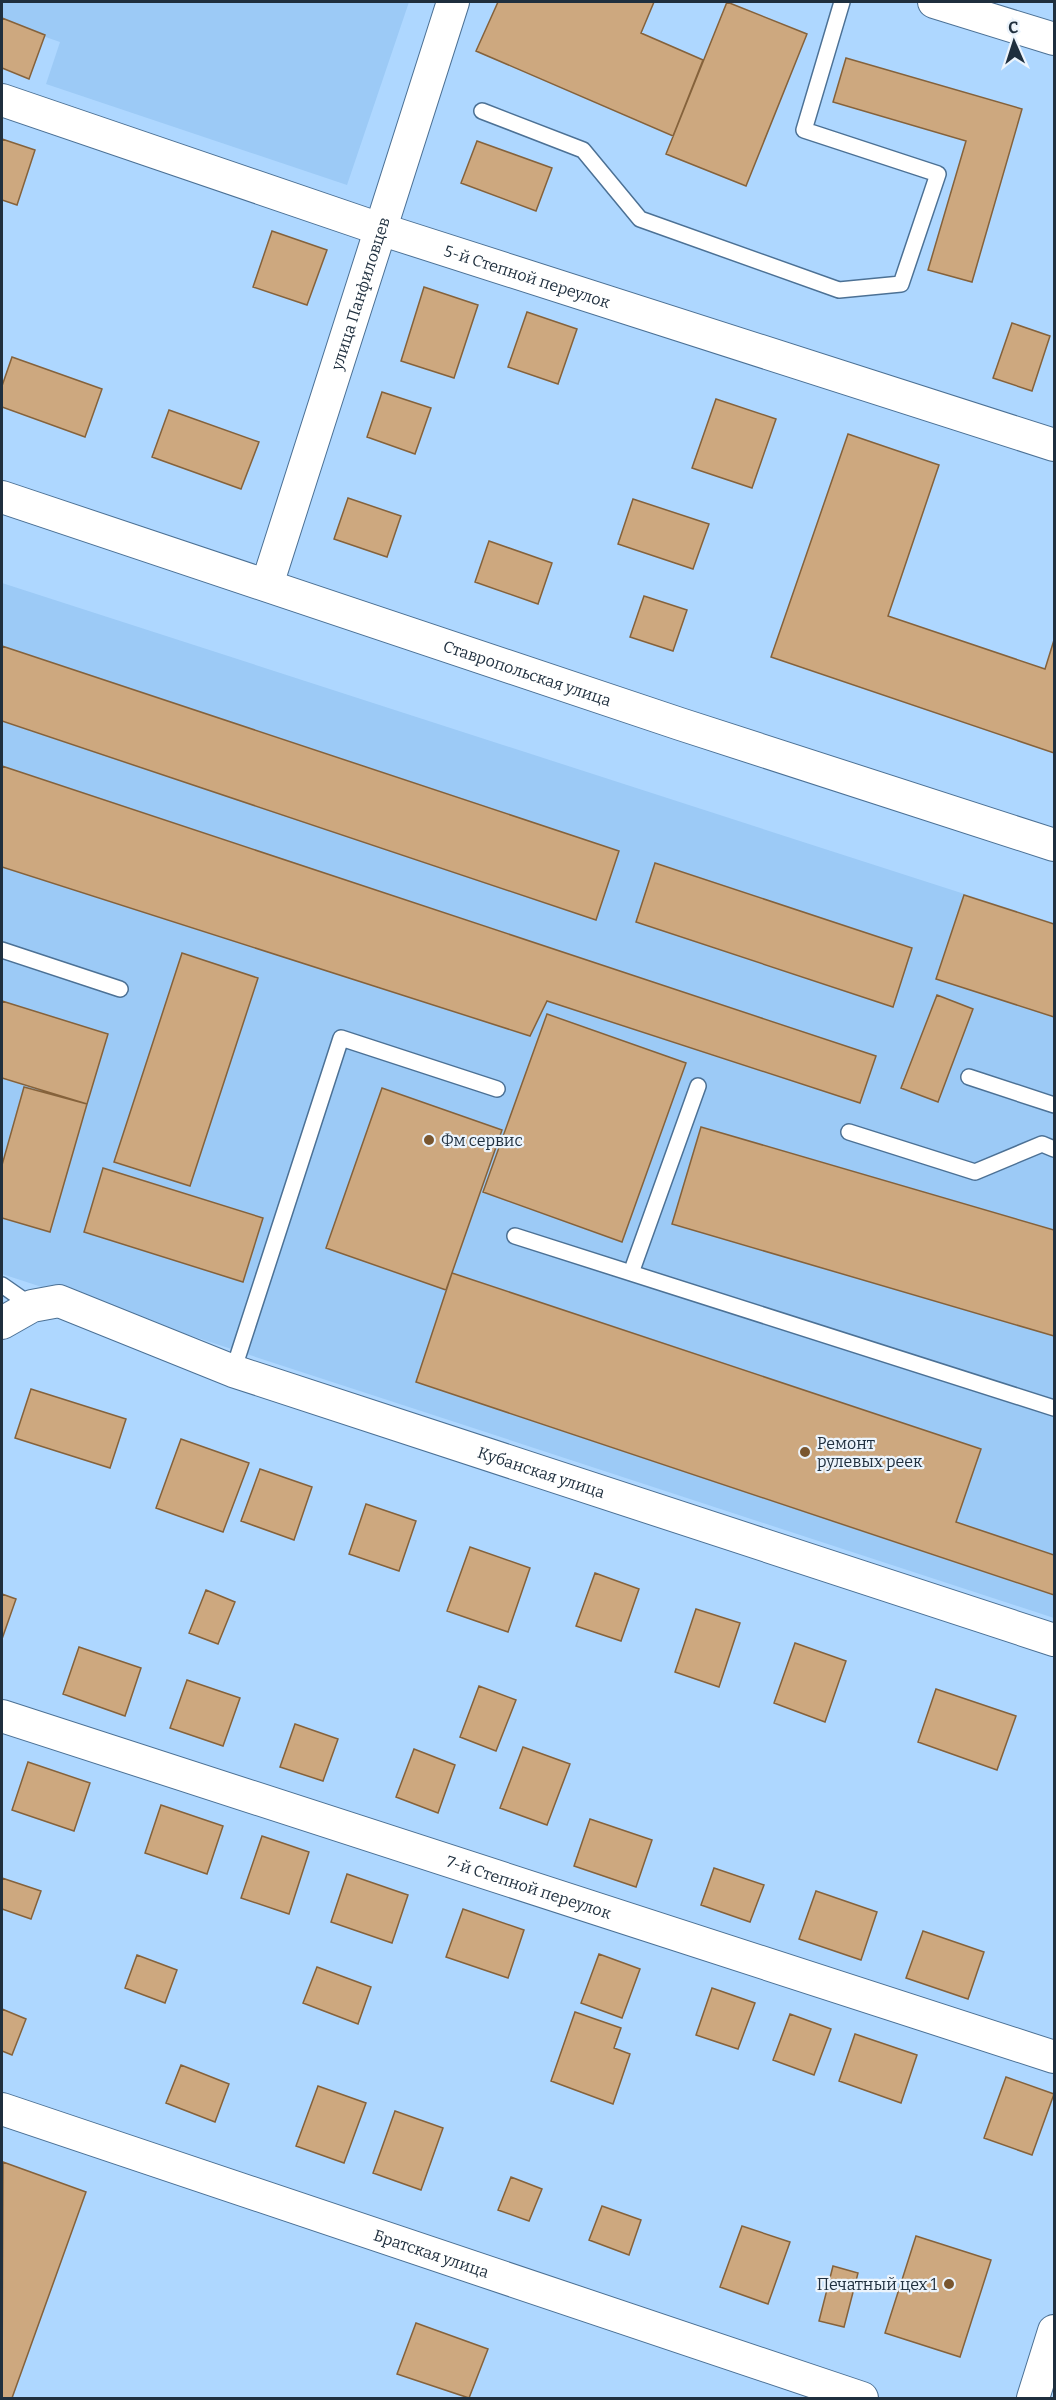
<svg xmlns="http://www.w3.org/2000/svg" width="1056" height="2400" font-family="Bitter,serif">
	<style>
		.built { fill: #9ccaf6 }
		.building { fill: #cda87f; stroke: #85623b; stroke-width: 1.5 }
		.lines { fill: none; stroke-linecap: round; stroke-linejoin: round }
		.service-casing { stroke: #4c7195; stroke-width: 18 }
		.minor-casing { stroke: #4c7195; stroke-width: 34 }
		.service { stroke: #fff; stroke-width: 15 }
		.minor { stroke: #fff; stroke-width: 32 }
		.poi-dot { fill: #79562f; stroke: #ecf4fc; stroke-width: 2 }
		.labels { text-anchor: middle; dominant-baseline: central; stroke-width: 4.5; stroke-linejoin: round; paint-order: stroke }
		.street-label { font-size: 16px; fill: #1f2f3e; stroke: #ecf4fc }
		.poi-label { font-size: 16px; fill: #1f2f3e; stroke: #ecf4fc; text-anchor: start }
	</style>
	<rect width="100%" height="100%" fill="#aed7ff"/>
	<!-- built -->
	<path class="built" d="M2,2H409L347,185L46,84L60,42L2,22Z
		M2,583L1054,923V1618L2,1274Z"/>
	<!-- building -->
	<path class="building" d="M498,2H654L641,33L703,60L673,136L476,51Z
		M727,2L807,34L746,186L666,154Z
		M2,18L45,35L29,79L2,68Z
		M846,58L1022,109L972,282L928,270L966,141L833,102Z
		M2,139L35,150L17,205L2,200Z
		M477,141L552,168L536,211L461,183Z
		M272,231L327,250L307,305L253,287Z
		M424,287L478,305L454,378L401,361Z
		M527,312L577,329L558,384L508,367Z
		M1012,323L1050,336L1032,391L993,378Z
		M12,357L102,389L85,437L2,407V386Z
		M382,392L431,408L415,454L367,437Z
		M716,399L776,419L752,488L692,468Z
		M169,410L259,442L241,489L152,457Z
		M848,434L939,465L888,616L1045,669L1054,640V753L771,657Z
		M348,498L401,516L387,557L334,539Z
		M633,499L709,524L693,569L618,544Z
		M489,541L552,563L538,604L475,582Z
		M644,596L687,610L673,651L630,637Z
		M2,646L619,851L596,920L2,721Z
		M2,766L876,1056L860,1103L547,1001L530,1036L2,867Z
		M655,863L912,948L893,1007L636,922Z
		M964,895L1054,924V1017L936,979Z
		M182,953L258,978L190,1186L114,1162Z
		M937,995L973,1009L938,1102L901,1088Z
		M2,1001L108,1034L87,1104L2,1078Z
		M547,1014L686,1063L622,1242L483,1192Z
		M24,1087L87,1104L50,1232L2,1218V1165Z
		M382,1088L502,1130L446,1290L326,1248Z
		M701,1127L1054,1230V1336L672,1224Z
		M103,1168L263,1218L243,1282L84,1232Z
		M452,1273L981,1449L956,1522L1054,1555V1595L416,1382Z
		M31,1389L126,1419L110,1468L15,1438Z
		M181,1439L249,1463L223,1532L156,1508Z
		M260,1469L312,1487L294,1540L241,1521Z
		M366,1504L416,1521L399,1571L349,1554Z
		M470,1547L530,1568L508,1632L447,1611Z
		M595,1573L639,1589L621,1641L576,1626Z
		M206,1590L235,1602L218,1644L189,1633Z
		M2,1594L16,1599L2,1639Z
		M696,1609L740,1623L719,1687L675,1672Z
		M795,1643L846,1661L825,1722L774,1703Z
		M79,1647L141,1668L125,1716L63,1694Z
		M187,1680L240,1698L223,1746L170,1728Z
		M479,1686L516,1700L496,1751L460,1737Z
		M936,1689L1016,1716L997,1770L918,1742Z
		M295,1724L338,1739L323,1781L280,1767Z
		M523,1747L570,1764L547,1825L500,1808Z
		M414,1749L455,1765L438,1813L396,1797Z
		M28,1762L90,1783L74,1831L12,1810Z
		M161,1805L223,1826L207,1874L145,1853Z
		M590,1819L652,1840L636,1887L574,1866Z
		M262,1836L309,1852L289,1914L241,1898Z
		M714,1868L764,1885L750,1922L701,1905Z
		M347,1874L408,1895L392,1943L331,1922Z
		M2,1878L41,1891L31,1919L2,1909Z
		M816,1891L877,1912L861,1960L799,1939Z
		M463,1909L524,1930L508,1978L446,1957Z
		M923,1931L984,1952L968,1999L906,1978Z
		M599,1954L640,1969L622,2018L581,2003Z
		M137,1955L177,1970L165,2003L125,1988Z
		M317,1967L371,1987L358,2024L303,2003Z
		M712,1988L755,2003L738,2049L696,2035Z
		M2,2009L26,2019L12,2055L2,2051Z
		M575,2012L621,2028L614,2048L630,2054L613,2104L551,2081Z
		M790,2014L831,2029L814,2075L773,2060Z
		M855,2034L917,2055L901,2103L839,2081Z
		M181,2065L229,2084L215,2122L166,2103Z
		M1006,2077L1054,2094L1032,2155L984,2138Z
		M318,2086L366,2103L344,2163L296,2146Z
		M395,2111L443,2128L421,2190L373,2173Z
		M3,2162L86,2192L12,2398H2Z
		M511,2177L542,2189L529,2221L498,2210Z
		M602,2206L641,2220L629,2255L589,2240Z
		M742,2226L790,2242L768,2304L720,2287Z
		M916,2236L991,2260L960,2357L885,2333Z
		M833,2266L858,2273L844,2327L819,2321Z
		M416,2323L488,2349L469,2398L397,2374Z"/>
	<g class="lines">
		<!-- service casing -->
		<g class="service-casing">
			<path id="service" d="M482,111L583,150L640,219L839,290L901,284L938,174L804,130L842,2
				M2,950L120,989
				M969,1077L1054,1105
				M849,1132L975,1172L1042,1144L1054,1149
				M515,1236L1054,1408
				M631,1273L698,1086
				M2,1285L32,1306
				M233,1371L341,1038L497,1089"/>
		</g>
		<!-- minor casing -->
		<g class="minor-casing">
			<g id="minor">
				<path d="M934,2L1054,39"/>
				<path id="s1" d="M2,100L380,229L1054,445"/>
				<path id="s2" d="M2,497L680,724L1054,845"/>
				<path id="s3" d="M267,585L453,2"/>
				<path id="s4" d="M2,1323L32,1306L59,1301L233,1371L1054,1640"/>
				<path id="s5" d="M2,1716L1054,2057"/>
				<path id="s6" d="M2,2109L862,2398"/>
				<path d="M1033,2398L1054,2331"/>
			</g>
		</g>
		<!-- service -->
		<use href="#service" class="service"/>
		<!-- minor -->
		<use href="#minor" class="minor"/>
	</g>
	<!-- markers -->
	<g class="poi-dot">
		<circle cx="429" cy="1140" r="6"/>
		<circle cx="805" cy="1452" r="6"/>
		<circle cx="949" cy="2284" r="6"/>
	</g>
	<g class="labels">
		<!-- street labels -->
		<g class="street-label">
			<text stroke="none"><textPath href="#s1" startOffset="554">5-й Степной переулок</textPath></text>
			<text stroke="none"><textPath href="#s3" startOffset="306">улица Панфиловцев</textPath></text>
			<text stroke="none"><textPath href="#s2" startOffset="554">Ставропольская улица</textPath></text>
			<text stroke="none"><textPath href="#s4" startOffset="574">Кубанская улица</textPath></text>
			<text stroke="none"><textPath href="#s5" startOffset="554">7-й Степной переулок</textPath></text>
			<text stroke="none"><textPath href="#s6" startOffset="453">Братская улица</textPath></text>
		</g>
		<!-- poi labels -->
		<g class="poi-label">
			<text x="441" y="1140">Фм сервис</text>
			<text x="817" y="1443">Ремонт<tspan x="817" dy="18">рулевых реек</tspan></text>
			<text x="937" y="2284" text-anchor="end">Печатный цех 1</text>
		</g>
	</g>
	<!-- border -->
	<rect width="1056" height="2400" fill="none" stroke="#1f2f3e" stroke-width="6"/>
	<!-- north arrow -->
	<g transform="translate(1014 42) rotate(357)" stroke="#ecf4fc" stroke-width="4.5" paint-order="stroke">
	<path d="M0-4.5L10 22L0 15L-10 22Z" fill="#1f2f3e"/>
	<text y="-9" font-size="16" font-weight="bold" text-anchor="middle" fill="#1f2f3e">С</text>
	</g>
</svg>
